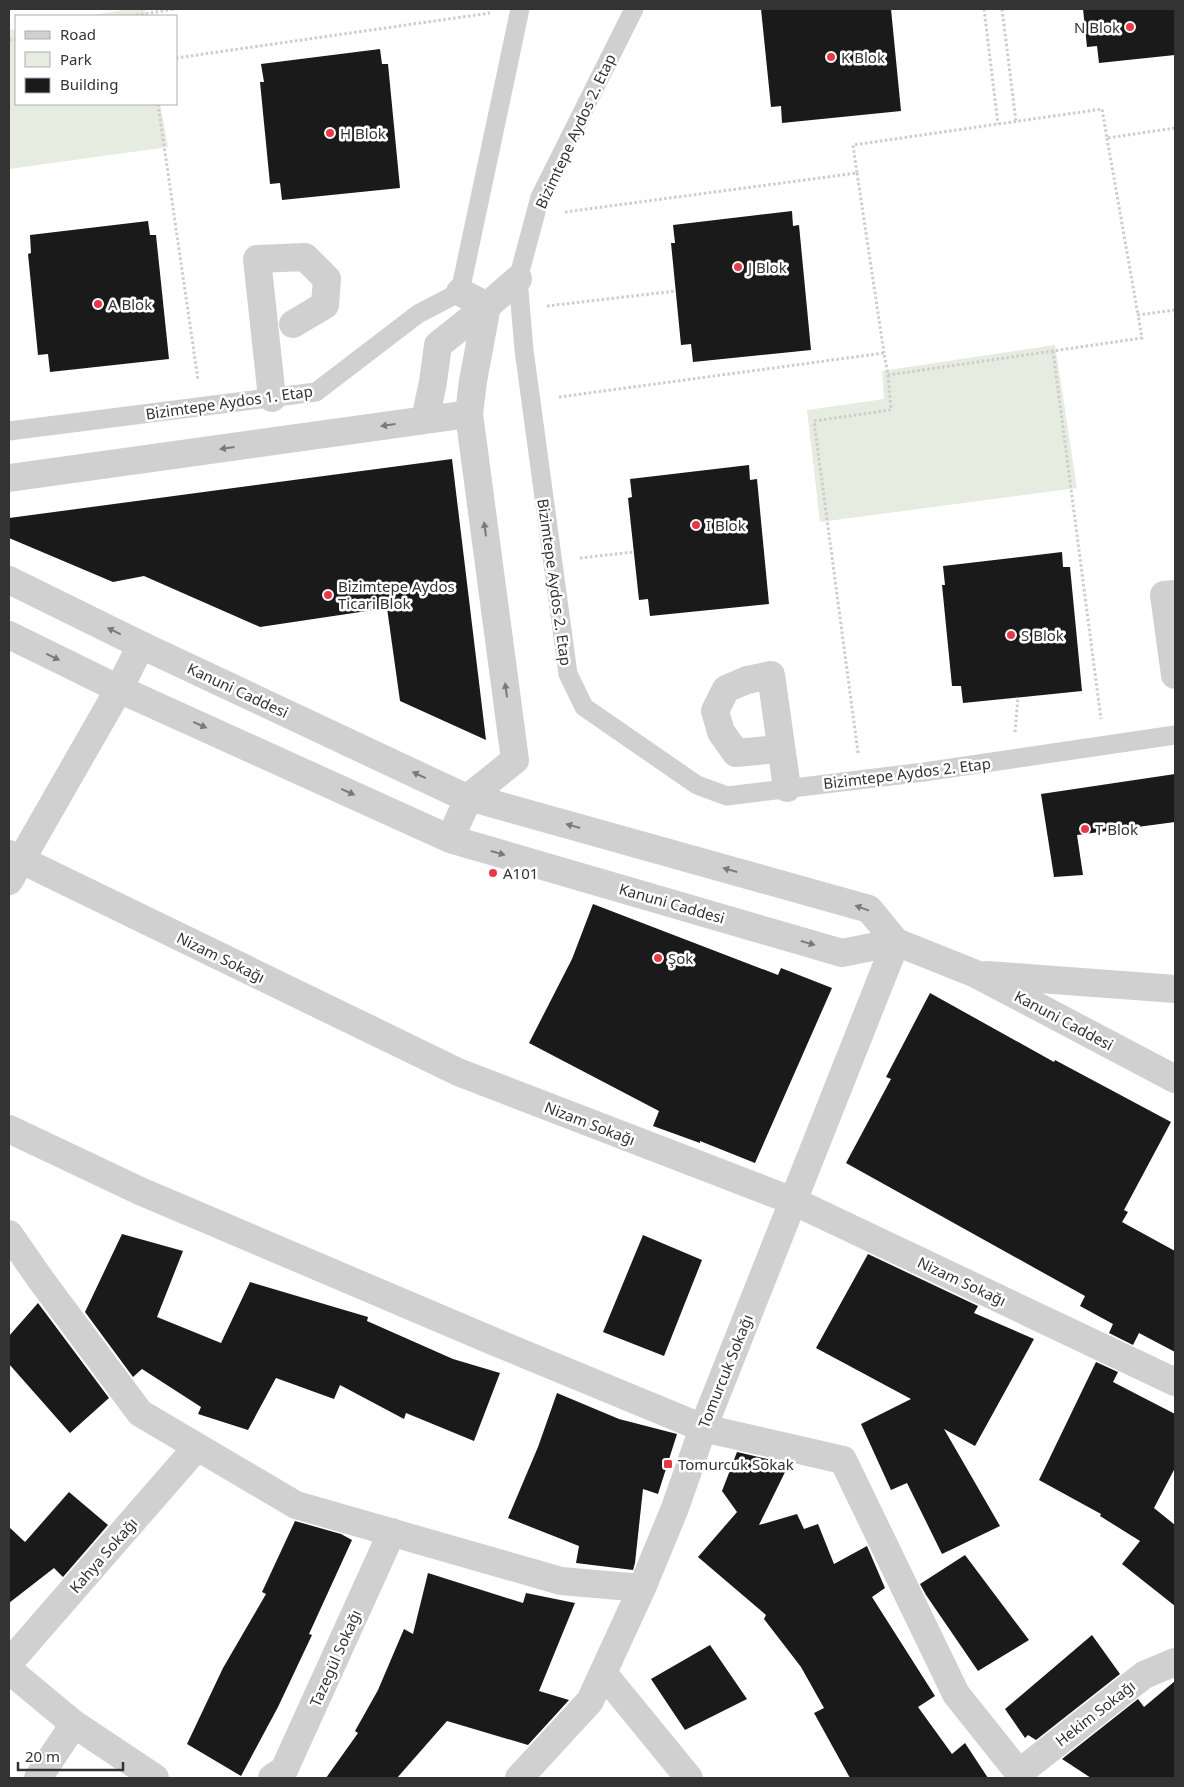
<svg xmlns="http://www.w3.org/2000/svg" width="1184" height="1787" font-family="'Noto Sans',sans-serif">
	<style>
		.green { fill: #e6ecdf }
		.building { fill: #1a1a1a }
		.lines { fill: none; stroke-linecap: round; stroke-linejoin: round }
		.path { stroke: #cdcdcd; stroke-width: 3; stroke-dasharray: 2.5 2.5; stroke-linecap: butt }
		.service { stroke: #d0d0d0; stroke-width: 19 }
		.minor { stroke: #d0d0d0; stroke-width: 28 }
		.tertiary { stroke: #d0d0d0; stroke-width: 28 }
		.oneway { fill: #7a7a7a }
		.poi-dot { fill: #e63946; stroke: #fff; stroke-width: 2 }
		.labels { text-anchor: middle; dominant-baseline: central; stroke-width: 5; stroke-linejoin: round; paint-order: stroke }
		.poi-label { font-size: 15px; fill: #333; stroke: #fff; text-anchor: start }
		.street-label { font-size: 15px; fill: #333; stroke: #fff }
	</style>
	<rect width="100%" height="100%" fill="#fff"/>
	<!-- green -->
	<path class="green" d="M130,9H145L146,16H87Z
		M16,29V104H160L168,147L9,169V30Z
		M1055,345L1077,488L820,522L807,410L884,399L882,371Z"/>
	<!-- building -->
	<path class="building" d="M761,9H891L901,111L782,123L781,106L771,107Z
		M1083,9H1175V55L1099,63L1097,46L1087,47Z
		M380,49L382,64H388L400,188L282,200L280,183L270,184L260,82H264L261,64Z
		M792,211L793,226L799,225L811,350L693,362L691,344L681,345L671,243H675L673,225Z
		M148,221L150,235H156L169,359L50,372L48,354L38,355L28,254L31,253L30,235Z
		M452,459L486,740L400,701L387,608L260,627L144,576L113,582L9,538V518Z
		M749,465L750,480L757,479L769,604L650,616L648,599L639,600L628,498L632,497L630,479Z
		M1062,552L1063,567H1070L1082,691L963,703L961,686H952L942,585H945L943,566Z
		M1175,774V822L1077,835L1083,875L1054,877L1041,794Z
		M593,904L778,975L781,968L832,988L755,1163L700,1141V1143L653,1126L659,1111L529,1043L572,959Z
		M930,993L1054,1062L1055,1060L1171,1122L1124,1210L1128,1212L1122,1222L1175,1251V1352L1139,1333L1133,1345L1109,1333L1113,1324L1080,1306L1085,1296L846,1163L891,1079L886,1077Z
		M122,1234L183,1251L157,1317L221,1343L250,1282L368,1317L367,1321L453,1359L500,1373L474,1441L406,1413L404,1419L340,1385L334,1399L276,1378L248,1430L198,1414L201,1407L142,1369L133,1377L85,1312Z
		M643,1235L702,1260L664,1356L603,1332Z
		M868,1254L978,1306L974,1313L1034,1339L975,1446L944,1429L1000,1526L942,1554L907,1483L891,1490L861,1424L911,1399L816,1348Z
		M38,1303L109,1398L70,1433L9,1364V1336Z
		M1096,1362L1118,1372L1113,1382L1175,1414V1468L1154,1508L1175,1525V1606L1122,1564L1140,1541L1100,1516L1101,1514L1039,1480Z
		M557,1393L619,1419L677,1434L658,1494L643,1489L635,1563L633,1570L576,1563L579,1546L508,1518L538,1447Z
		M737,1452L789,1464L759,1525L797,1514L804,1529L818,1524L834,1564L867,1546L885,1588L872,1597L935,1696L918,1707L952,1754L965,1743L988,1778H850L814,1713L824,1708L801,1667L764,1619L766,1615L698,1557L737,1512L722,1491Z
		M69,1492L108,1525L63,1577L54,1568L9,1603V1527L25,1542Z
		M295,1521L341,1534L352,1540L309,1634L312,1635L278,1707L241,1776L187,1744L223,1668L266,1594L262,1592Z
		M965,1555L1029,1640L978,1671L926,1595L920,1584Z
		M428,1573L523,1603L526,1593L575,1603L539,1691L569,1700L528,1745L447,1721L397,1778H326L358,1733L355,1731L378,1690L404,1629L413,1634Z
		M1092,1635L1120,1674L1036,1740L1028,1735L1025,1738L1005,1709Z
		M710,1645L747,1699L685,1730L651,1679Z
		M1175,1681V1778H1091L1062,1759L1138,1699L1144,1707Z"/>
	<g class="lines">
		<!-- path -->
		<path class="path" d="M984,9L998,124
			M1002,9L1016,122
			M131,16L175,9
			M9,40L16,39
			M176,58L490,13
			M158,104L198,380
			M1107,138L1138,315
			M857,173L884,353
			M565,212L857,173L853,145L1102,109L1107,138L1175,128
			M547,306L676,291
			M1053,351L1101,719
			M559,397L884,353L888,375L1142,338L1138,315L1175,310
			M580,558L634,552
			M1015,732L1018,697
			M858,753L814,421L891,410L888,375"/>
		<!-- service -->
		<path class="service" d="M634,9L540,197L518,279L524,350L568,674L584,707L697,785L727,796L924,772L1175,735
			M9,431L316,392L418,314L460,292L520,9"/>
		<!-- minor -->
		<path class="minor" d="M460,292L487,306
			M272,398L257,259L305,257L327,279L325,305L293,324
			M469,414L473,381L487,306
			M425,420L433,382L438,345L487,306L518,279
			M9,478L469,414L515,760L469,797
			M1175,594L1164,595L1175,675
			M768,750L736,753L721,732L715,711L726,689L747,680L771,675L787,788
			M9,854L458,1072L793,1201L1175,1382
			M9,881L119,689L141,645
			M987,975L1175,989
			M9,1129L140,1191L488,1339L703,1428L843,1460L956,1694L1023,1778
			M9,1234L41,1280L140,1413L296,1505L561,1581L642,1588
			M9,1663L197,1447
			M9,1670L74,1724L155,1778
			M603,1673L689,1778
			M1019,1773L1144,1675L1175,1662
			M38,1778L74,1724
			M272,1778L284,1770L392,1532
			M519,1778L590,1701L642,1588L675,1508L703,1428L896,942L976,974L1175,1079"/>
		<!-- tertiary -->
		<path class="tertiary" d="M9,580L141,645L458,794L869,909L896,942L842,953L450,839L119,689L9,635
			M450,839L469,797"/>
	</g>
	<!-- one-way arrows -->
	<defs><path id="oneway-solid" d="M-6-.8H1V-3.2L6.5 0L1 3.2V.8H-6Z" transform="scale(1.25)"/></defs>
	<g class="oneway">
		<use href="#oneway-solid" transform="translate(388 425) rotate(172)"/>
		<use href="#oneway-solid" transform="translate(227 448) rotate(172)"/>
		<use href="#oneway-solid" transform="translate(485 529) rotate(-98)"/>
		<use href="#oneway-solid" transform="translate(114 631) rotate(-154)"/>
		<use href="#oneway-solid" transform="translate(53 657) rotate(26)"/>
		<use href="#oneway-solid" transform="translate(506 690) rotate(-98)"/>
		<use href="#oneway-solid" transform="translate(200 725) rotate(24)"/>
		<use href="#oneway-solid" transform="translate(419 775) rotate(-155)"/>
		<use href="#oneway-solid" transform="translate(348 792) rotate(24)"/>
		<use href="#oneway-solid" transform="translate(573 826) rotate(-164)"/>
		<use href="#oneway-solid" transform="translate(498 853) rotate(16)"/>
		<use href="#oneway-solid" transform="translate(730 870) rotate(-164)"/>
		<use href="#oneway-solid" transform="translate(862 908) rotate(-160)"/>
		<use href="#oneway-solid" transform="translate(808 943) rotate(16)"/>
	</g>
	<!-- markers -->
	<g class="poi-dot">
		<circle cx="1130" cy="27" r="5"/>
		<circle cx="831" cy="57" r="5"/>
		<circle cx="330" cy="133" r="5"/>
		<circle cx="738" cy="267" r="5"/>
		<circle cx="98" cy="304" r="5"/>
		<circle cx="696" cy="525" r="5"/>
		<circle cx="328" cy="595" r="5"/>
		<circle cx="1011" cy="635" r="5"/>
		<circle cx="1085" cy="829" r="5"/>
		<circle cx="493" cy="873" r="5"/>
		<circle cx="658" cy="958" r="5"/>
		<rect x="663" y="1459" width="10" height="10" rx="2.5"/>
	</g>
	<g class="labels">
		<!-- poi labels -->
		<g class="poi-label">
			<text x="1120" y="27" text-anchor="end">N Blok</text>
			<text x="841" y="57">K Blok</text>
			<text x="340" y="133">H Blok</text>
			<text x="748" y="267">J Blok</text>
			<text x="108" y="304">A Blok</text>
			<text x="706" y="525">I Blok</text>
			<text x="338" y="586">Bizimtepe Aydos<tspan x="338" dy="17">Ticari Blok</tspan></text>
			<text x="1021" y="635">S Blok</text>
			<text x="1095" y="829">T Blok</text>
			<text x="503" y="873">A101</text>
			<text x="668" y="958">Şok</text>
			<text x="678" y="1464">Tomurcuk Sokak</text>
		</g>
		<!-- street labels -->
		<g class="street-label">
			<text transform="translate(575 131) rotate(-65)">Bizimtepe Aydos 2. Etap</text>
			<text transform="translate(229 402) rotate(-8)">Bizimtepe Aydos 1. Etap</text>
			<text transform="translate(555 582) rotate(82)">Bizimtepe Aydos 2. Etap</text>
			<text transform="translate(238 690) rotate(25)">Kanuni Caddesi</text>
			<text transform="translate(907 773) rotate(-7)">Bizimtepe Aydos 2. Etap</text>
			<text transform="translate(672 903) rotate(16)">Kanuni Caddesi</text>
			<text transform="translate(221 957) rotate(26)">Nizam Sokağı</text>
			<text transform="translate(1064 1020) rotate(28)">Kanuni Caddesi</text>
			<text transform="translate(590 1123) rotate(21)">Nizam Sokağı</text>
			<text transform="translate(962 1281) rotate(25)">Nizam Sokağı</text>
			<text transform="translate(725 1371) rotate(-68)">Tomurcuk Sokağı</text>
			<text transform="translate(103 1555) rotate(-49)">Kahya Sokağı</text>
			<text transform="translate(335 1658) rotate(-66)">Tazegül Sokağı</text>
			<text transform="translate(1095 1713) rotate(-38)">Hekim Sokağı</text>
		</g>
	</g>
	<!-- border -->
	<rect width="1184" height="1787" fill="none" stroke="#333333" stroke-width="20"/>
	<!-- legend -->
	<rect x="15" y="15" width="162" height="90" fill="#ffffff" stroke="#adadad"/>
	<rect x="25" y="31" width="25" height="8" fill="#d0d0d0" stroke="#adadad"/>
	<text x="60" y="40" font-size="15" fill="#333333">Road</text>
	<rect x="25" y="52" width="25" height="15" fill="#e6ecdf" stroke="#adadad"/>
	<text x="60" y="65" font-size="15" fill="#333333">Park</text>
	<rect x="25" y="78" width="25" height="15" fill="#1a1a1a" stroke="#adadad"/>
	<text x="60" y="90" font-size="15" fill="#333333">Building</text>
	<!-- scale -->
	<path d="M18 1762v8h105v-8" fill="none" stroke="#333333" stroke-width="2.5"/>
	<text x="25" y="1762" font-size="15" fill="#333333" stroke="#ffffff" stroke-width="4" paint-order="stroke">20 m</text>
</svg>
